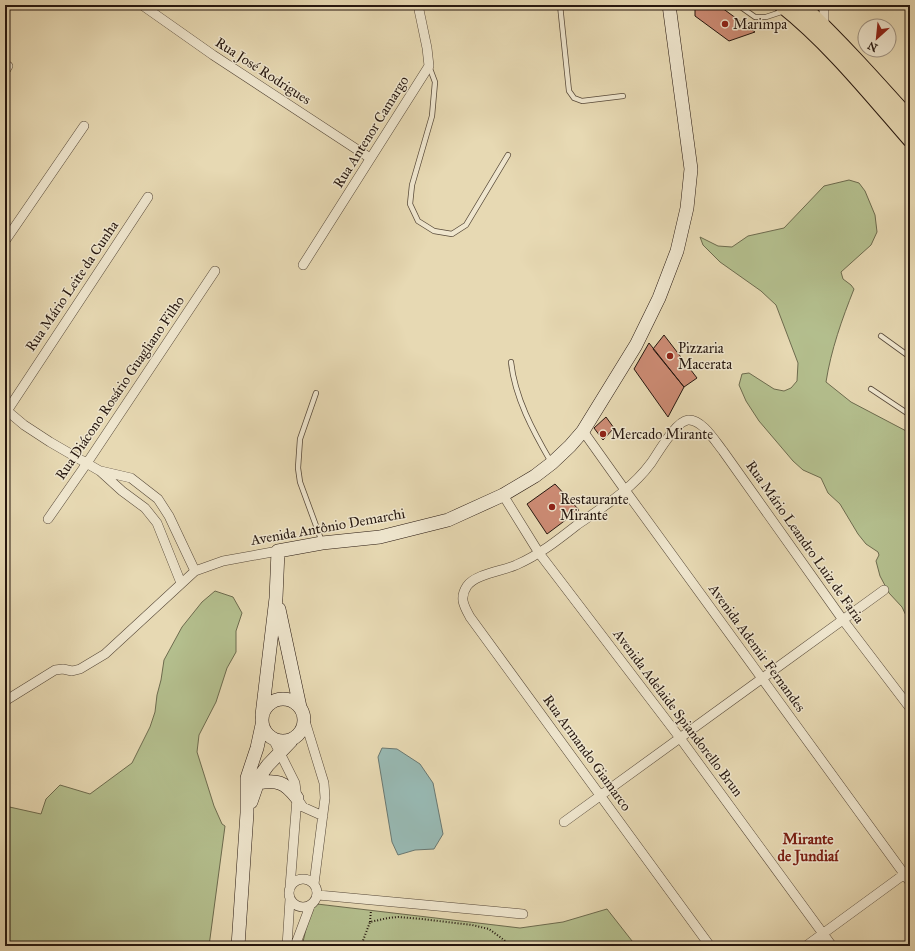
<svg xmlns="http://www.w3.org/2000/svg" width="915" height="951" font-family="'IM FELL Great Primer',serif">
	<style>
		.green { fill: #b4bf8e; stroke: #6d6b4e }
		.water { fill: #98b9b3; stroke: #6a7871 }
		.building { fill: #cc8b74; stroke: #26170f }
		.lines { fill: none; stroke-linecap: round; stroke-linejoin: round }
		.lane-casing { stroke: #564838; stroke-width: 6 }
		.street-casing { stroke: #564838; stroke-width: 10 }
		.secondary-casing { stroke: #26170f; stroke-width: 14 }
		.primary-casing { stroke: #26170f; stroke-width: 16 }
		.path { stroke: #26170f; stroke-width: 2; stroke-dasharray: 1 2; stroke-linecap: butt }
		.lane { stroke: #efe6ce; stroke-width: 4.5 }
		.street { stroke: #efe6ce; stroke-width: 9 }
		.secondary { stroke: #efe6ce; stroke-width: 13 }
		.primary { stroke: #e7d9b3; stroke-width: 14 }
		.poi-dot { fill: #8f2418; stroke: #efe6ce; stroke-width: 1.5 }
		.labels { text-anchor: middle; dominant-baseline: central; stroke-width: 3; stroke-linejoin: round; paint-order: stroke }
		.poi-label { font-size: 14px; fill: #26170f; stroke: #efe6ce; text-anchor: start }
		.street-label { font-size: 14px; fill: #26170f; stroke: #efe6ce }
		.neighbourhood-label { font-size: 15px; font-weight: bold; fill: #7a1f14; stroke: #efe6ce }
	</style>
	<rect width="100%" height="100%" fill="#e7d9b3"/>
	<filter id="stains"><feTurbulence type="fractalNoise" baseFrequency=".005" numOctaves="4"/><feColorMatrix values="0 0 0 0 .2 0 0 0 0 .09 0 0 0 0 .02 0 0 0 .5 -.17"/></filter>
	<radialGradient id="worn" r=".72"><stop offset=".6" stop-color="#630" stop-opacity="0"/><stop offset="1" stop-color="#630" stop-opacity=".3"/></radialGradient>
	<!-- green -->
	<path class="green" d="M849,180L859,183L865,191L875,215L877,232L871,245L841,272L843,279L851,285L854,289C842,319 831,350 826,382L851,402L910,433V624L902,607L889,593L880,576L876,561L879,555L878,552L866,544L858,534L840,504L828,493L821,478L803,470L793,461L759,421L746,401L739,385L742,374L749,373L774,389L784,391L791,388L797,381L798,363L776,305L761,291L720,262L703,245L700,237L718,246L732,247L748,236L784,228L824,186Z
		M215,591L233,597L242,613L236,631V652L227,668L216,702L199,735L197,752L214,806L222,824L225,826L209,946H5V806L41,814L46,799L60,785L90,794L132,763L150,727L155,712L157,695L161,680L164,660L182,627L202,602Z
		M317,904L520,928L563,922L607,909L636,946H302L310,912Z"/>
	<!-- water -->
	<path class="water" d="M382,748L397,749L420,764L433,783L443,834L434,849L415,850L398,855L392,842L378,757Z"/>
	<!-- building -->
	<path class="building" d="M695,5H718L755,32L729,41L695,16Z
		M664,335L697,378L684,387L653,349Z
		M649,343L684,387L668,417L634,369Z
		M606,417L614,428L603,440L594,428Z
		M555,484L579,510L547,534L527,504Z"/>
	<g class="lines">
		<!-- lane casing -->
		<g class="lane-casing">
			<path id="lane" d="M560,5L569,91L574,98L582,101L623,96
				M738,5L755,17H766L784,11
				M429,66L435,82L432,116L412,185L410,204L418,221L434,231L452,234L466,225L508,155
				M881,336L910,357
				M511,362C515,398 533,431 551,462
				M871,389L910,415
				M316,393L300,439L298,468L300,482L322,542"/>
		</g>
		<!-- street casing -->
		<g class="street-casing">
			<path id="street" d="M142,5L213,55L370,158
				M824,25V5
				M5,71L8,66
				M5,241L84,126
				M303,265L429,66L427,48L418,5
				M5,409L24,425L50,442L100,471L122,491L145,508L157,523L181,583
				M7,411L148,197
				M583,431L625,490L910,882
				M101,471L131,478L158,499L169,516L195,571
				M503,495L539,553L680,738L832,946
				M48,519L87,463L215,271
				M5,701L55,670L63,669L72,671L80,669L105,654L195,571L223,561L278,551
				M305,721L324,783L325,798L314,884
				M273,739L295,783L297,798L290,887
				M297,798L303,807L323,816
				M564,822L884,590
				M289 893a14 14 0 1 1 28 0a14 14 0 1 1-28 0Z
				M318,895L523,914
				M287,946L290,899
				M295,946L310,906
				M710,946L470,617C464,606 459,598 467,586C475,574 503,571 516,565C539,555 558,540 577,525C603,507 632,489 651,463C658,453 676,421 688,420C702,419 715,441 723,451L843,620L910,708
				M806,946L910,870"/>
		</g>
		<!-- secondary casing -->
		<g class="secondary-casing">
			<path id="secondary" d="M279,609L300,707
				M262 720a21 21 0 1 1 42 0a21 21 0 1 1-42 0Z
				M262,715L276,598L278,551L322,543L380,537L448,520L503,495L535,476L552,463L570,446L583,431L636,345L659,298L677,251L687,208L691,169L669,5
				M257,783C277,780 284,781 297,798
				M251,802L260,776L268,765L291,741
				M238,946L247,813V778L257,748L262,725"/>
		</g>
		<!-- primary casing -->
		<g class="primary-casing">
			<path id="primary" d="M781,5C829,43 869,93 910,140
				M802,5C840,41 875,80 910,119"/>
		</g>
		<!-- path -->
		<path class="path" d="M370,922L371,910
			M361,946L370,922L388,918L398,917L422,919L472,925L489,929L504,940L510,946"/>
		<!-- lane -->
		<use href="#lane" class="lane"/>
		<!-- street -->
		<use href="#street" class="street"/>
		<!-- secondary -->
		<use href="#secondary" class="secondary"/>
		<!-- primary -->
		<use href="#primary" class="primary"/>
	</g>
	<!-- markers -->
	<g class="poi-dot">
		<circle cx="725" cy="24" r="4"/>
		<circle cx="670" cy="356" r="4"/>
		<circle cx="603" cy="434" r="4"/>
		<circle cx="552" cy="507" r="4"/>
	</g>
	<g class="labels">
		<!-- poi labels -->
		<g class="poi-label">
			<text x="733" y="24">Marimpa</text>
			<text x="678" y="348">Pizzaria<tspan x="678" dy="16">Macerata</tspan></text>
			<text x="611" y="434">Mercado Mirante</text>
			<text x="560" y="499">Restaurante<tspan x="560" dy="16">Mirante</tspan></text>
		</g>
		<!-- street labels -->
		<g class="street-label">
			<text transform="translate(263 71) rotate(33)">Rua José Rodrigues</text>
			<text transform="translate(371 132) rotate(-58)">Rua Antenor Camargo</text>
			<text transform="translate(72 286) rotate(-56)">Rua Mário Leite da Cunha</text>
			<text transform="translate(120 388) rotate(-56)">Rua Diácono Rosário Guagliano Filho</text>
			<text transform="translate(328 527) rotate(-10)">Avenida Antônio Demarchi</text>
			<text transform="translate(805 542) rotate(55)">Rua Mário Leandro Luiz de Faria</text>
			<text transform="translate(757 648) rotate(54)">Avenida Ademir Fernandes</text>
			<text transform="translate(678 713) rotate(53)">Avenida Adelaide Spiandorello Brun</text>
			<text transform="translate(587 753) rotate(54)">Rua Armando Giamarco</text>
		</g>
		<!-- neighbourhood labels -->
		<g class="neighbourhood-label">
			<text x="808" y="839">Mirante<tspan x="808" dy="17">de Jundiaí</tspan></text>
		</g>
	</g>
	<!-- margin -->
	<rect width="915" height="951" fill="none" stroke="#e7d9b3" stroke-width="20"/>
	<rect x="6" y="6" width="903" height="939" fill="none" stroke="#26170f" stroke-width="2"/>
	<rect x="10" y="10" width="895" height="931" fill="none" stroke="#26170f"/>
	<!-- north arrow -->
	<g transform="translate(877 38) rotate(207)"><circle r="19" fill="#efe6ce" stroke="#9f9382"/>
	<path d="M0-3L7 15L0 10L-7 15Z" fill="#8f2418"/>
	<text y="-6" font-size="11" font-weight="bold" text-anchor="middle" fill="#26170f">N</text>
	</g>
	<rect width="100%" height="100%" filter="url(#stains)"/>
	<rect width="100%" height="100%" fill="url(#worn)"/>
</svg>
